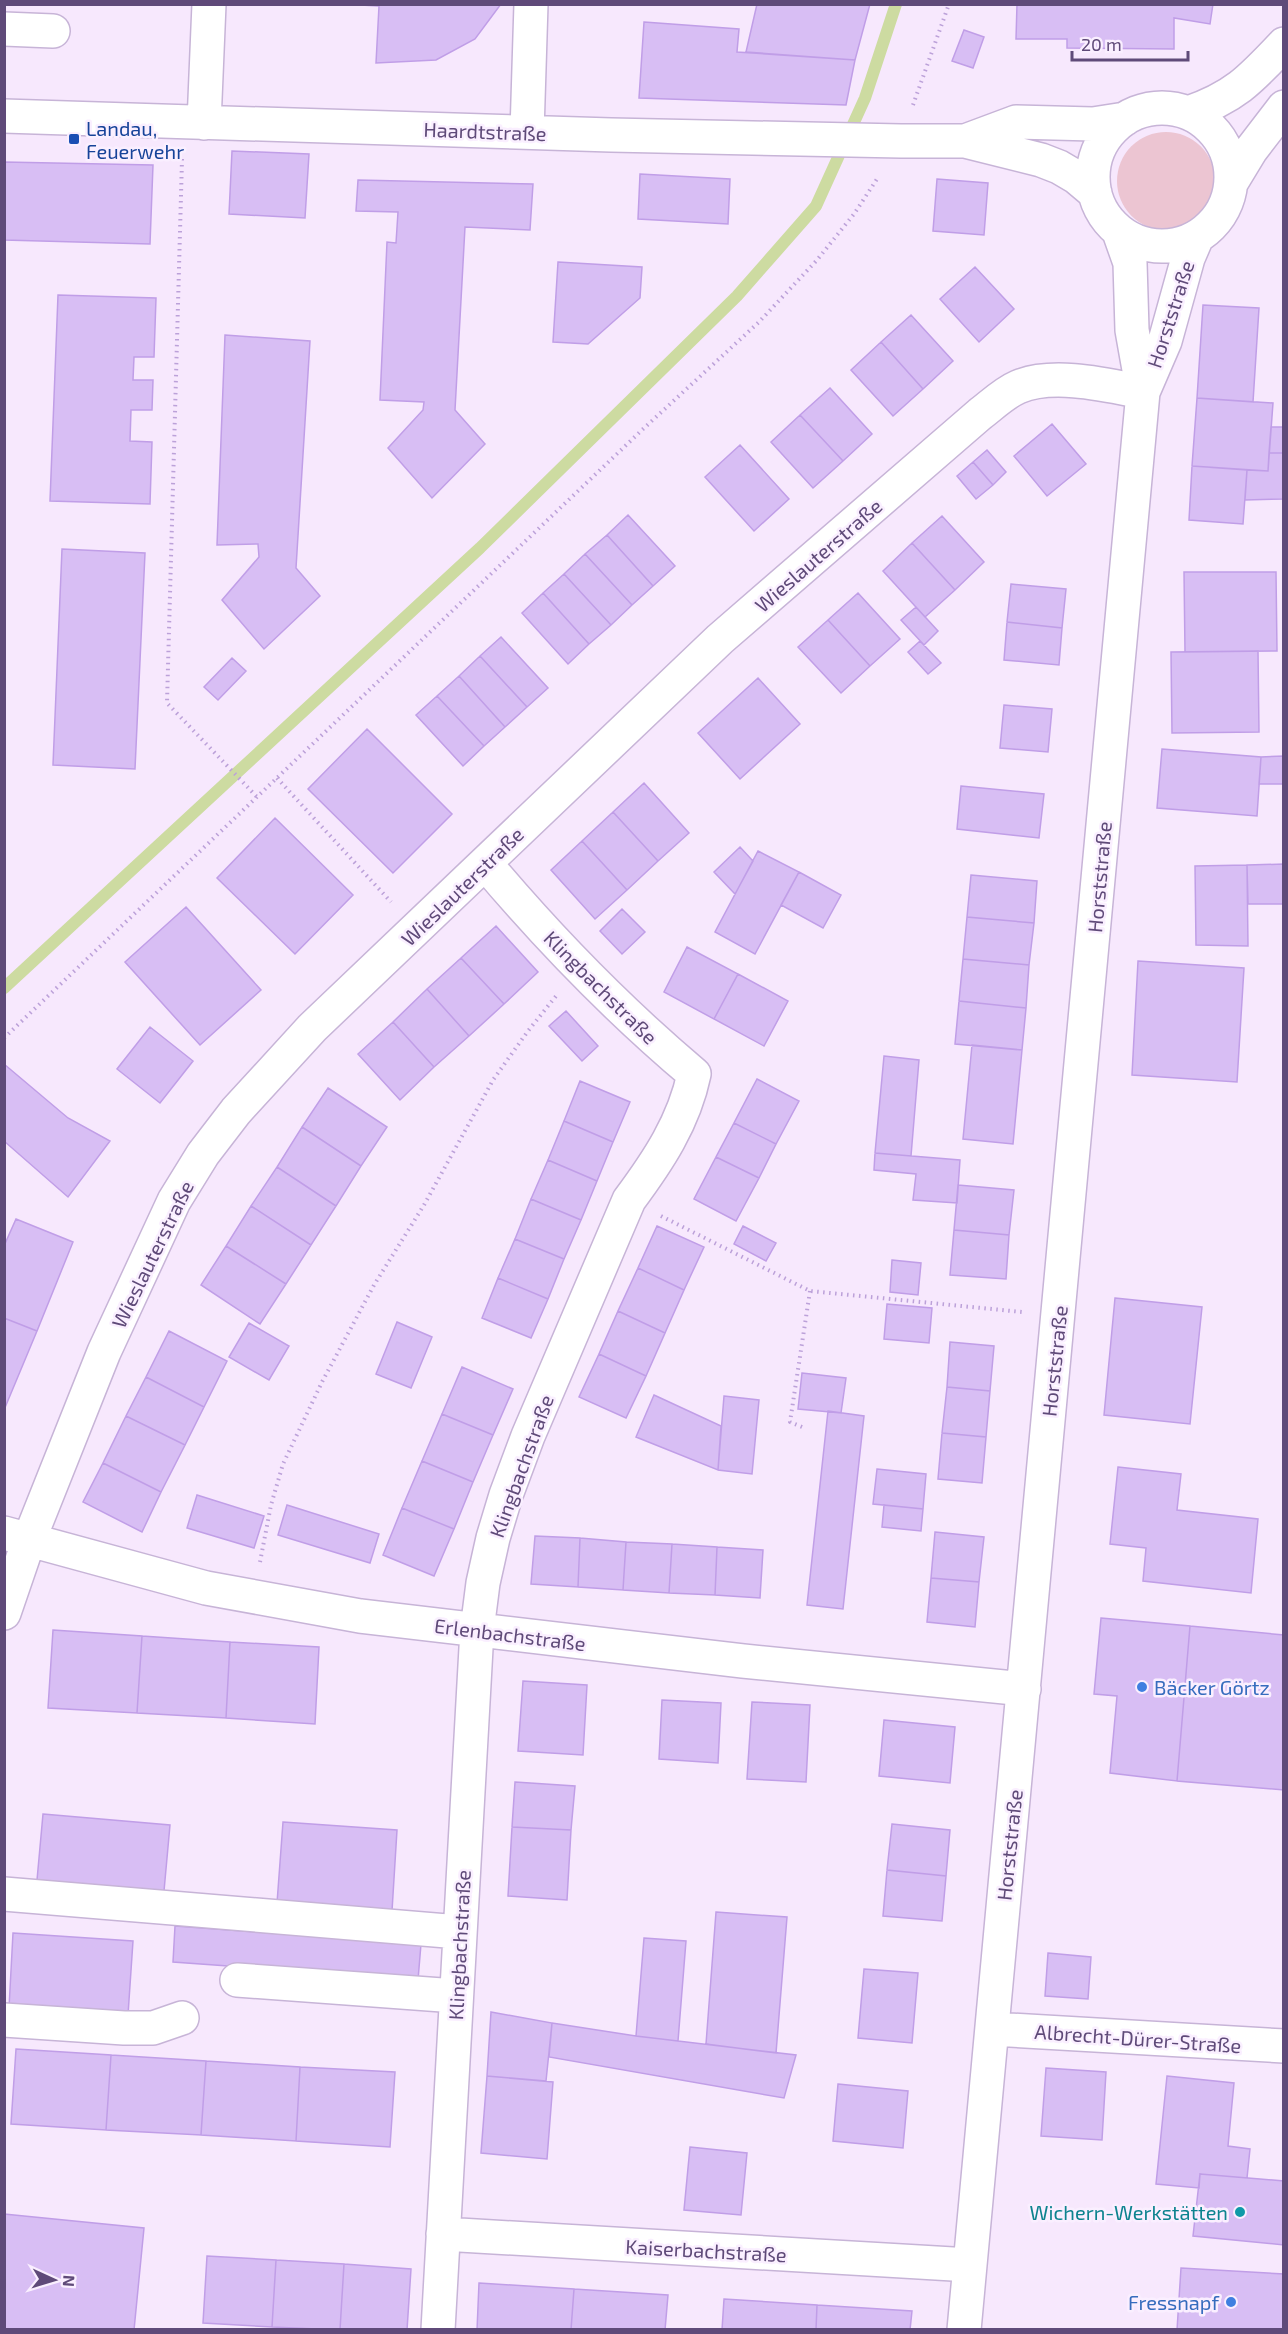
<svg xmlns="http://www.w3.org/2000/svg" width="1288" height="2334" font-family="'Exo 2',sans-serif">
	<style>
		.green { fill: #ecc5d2 }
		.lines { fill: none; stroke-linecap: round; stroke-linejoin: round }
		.stream { stroke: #cddba1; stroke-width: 12 }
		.building { fill: #d8bef4; stroke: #c09ee7; stroke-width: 1.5 }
		.minor-casing { stroke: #c7b4d7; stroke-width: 36 }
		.path { stroke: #bca1d9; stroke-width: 4; stroke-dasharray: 1.5 4.5; stroke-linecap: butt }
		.minor { stroke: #fff; stroke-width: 33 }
		.transit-dot { fill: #1a4fb4; stroke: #faefff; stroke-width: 2 }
		.shop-dot { fill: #3f7fe0; stroke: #faefff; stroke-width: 2 }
		.culture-dot { fill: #0f9aa8; stroke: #faefff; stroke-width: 2 }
		.labels { text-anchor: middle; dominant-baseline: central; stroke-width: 5; stroke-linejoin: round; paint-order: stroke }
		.transit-label { font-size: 20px; fill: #164399; stroke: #faefff; text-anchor: start }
		.street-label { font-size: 20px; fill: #5f4a79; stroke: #faefff }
		.shop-label { font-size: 20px; fill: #366cbe; stroke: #faefff; text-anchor: start }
		.culture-label { font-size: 20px; fill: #0d838f; stroke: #faefff; text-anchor: end }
	</style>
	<rect width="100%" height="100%" fill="#f7e8fd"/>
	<!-- green -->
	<path class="green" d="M1117 181a49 49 0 1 1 98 0a49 49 0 1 1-98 0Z"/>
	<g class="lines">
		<!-- stream -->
		<path class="stream" d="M4,988L480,548L737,296L816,206L865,98L896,4"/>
	</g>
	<!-- building -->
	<path class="building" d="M341,4H501L475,39L436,60L376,63L379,6Z
		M757,4H870L855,60L746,52Z
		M1017,4H1213L1210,24L1174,18V49L1067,48V39H1016Z
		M644,22L739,29L737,52L855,60L846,105L639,98Z
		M964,30L984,37L973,68L952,61Z
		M232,151L309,154L305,218L229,214Z
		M4,162L153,165L150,244L4,240Z
		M640,174L730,179L728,224L638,219Z
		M937,179L988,183L984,235L933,231Z
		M358,180L533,184L530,230L465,227L455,410L485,444L432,498L388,448L423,410L424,402L380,400L387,242L396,243L398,212L356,211Z
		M558,262L642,267L640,298L588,344L553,342Z
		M975,267L1014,309L979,342L940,299Z
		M58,295L156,298L154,357H134L133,380H153L152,410H131L130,441L152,442L150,504L50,501Z
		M1203,305L1259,308L1253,402L1197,398Z
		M911,315L953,361L923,389L881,342Z
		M225,335L310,341L296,568L320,596L264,649L222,600L259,557L258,544L217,545Z
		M881,342L923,389L893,416L851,370Z
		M830,388L872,434L843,461L800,415Z
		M1197,398L1273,403L1268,471L1192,466Z
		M800,415L843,461L813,488L771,442Z
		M1052,424L1086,464L1047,496L1014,456Z
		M1271,427H1284V453H1269Z
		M740,445L789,499L754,531L705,477Z
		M987,450L1006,472L993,485L973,462Z
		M1269,453H1284V499L1245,500L1247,470L1268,471Z
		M973,462L993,485L976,499L957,476Z
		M1192,466L1247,470L1243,524L1189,520Z
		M628,515L675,566L653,586L607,535Z
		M942,516L984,562L955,590L912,543Z
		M607,535L653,586L632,605L585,554Z
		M912,543L955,590L925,617L883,571Z
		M62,549L145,553L135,769L53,765Z
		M585,554L632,605L611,625L564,574Z
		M1184,572H1276L1277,651L1185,652Z
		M564,574L611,625L589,644L543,593Z
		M1011,584L1066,589L1062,628L1007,622Z
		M543,593L589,644L568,664L522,613Z
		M858,593L900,639L870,666L828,620Z
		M916,607L938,631L924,645L901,620Z
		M828,620L870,666L841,693L798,647Z
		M1007,622L1062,628L1059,665L1004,660Z
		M501,637L548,688L527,707L480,656Z
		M920,641L941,663L928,674L908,652Z
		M1258,651L1259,732L1172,733L1171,652Z
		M480,656L527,707L505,727L459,676Z
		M232,658L246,671L218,700L204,687Z
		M459,676L505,727L484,746L437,696Z
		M758,678L800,724L740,779L698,733Z
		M437,696L484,746L463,766L416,715Z
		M1004,705L1052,709L1048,752L1000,748Z
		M367,729L452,814L393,873L308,789Z
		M1162,749L1261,757L1257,816L1157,808Z
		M1284,756V784H1259L1261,757Z
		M644,783L689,833L658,861L613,812Z
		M961,786L1044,794L1039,838L957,829Z
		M613,812L658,861L627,890L582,841Z
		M275,818L353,895L295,954L217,878Z
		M582,841L627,890L595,919L551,870Z
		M740,847L753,861L735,894L714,872Z
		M758,851L799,872L755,954L715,932Z
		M1284,864V904H1248L1247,865Z
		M1247,865L1248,946L1196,945L1195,866Z
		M799,872L841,895L823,928L781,905Z
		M971,875L1037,881L1034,923L967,917Z
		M186,907L261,990L200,1045L125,962Z
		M622,909L645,932L622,954L600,931Z
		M967,917L1034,923L1029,965L963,959Z
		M496,926L538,972L504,1004L461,958Z
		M687,947L738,974L714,1019L664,992Z
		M461,958L504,1004L469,1036L427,989Z
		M963,959L1029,965L1026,1008L959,1001Z
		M1138,961L1244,968L1237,1082L1132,1075Z
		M738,974L788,1001L764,1046L714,1019Z
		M427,989L469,1036L434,1067L393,1022Z
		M959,1001L1026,1008L1022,1050L955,1044Z
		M566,1011L598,1046L582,1061L549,1026Z
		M393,1022L434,1067L400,1100L358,1054Z
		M150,1027L193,1061L160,1103L117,1069Z
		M972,1045L1022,1050L1013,1144L963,1139Z
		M884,1056L919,1060L911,1156L875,1153Z
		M4,1064L68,1118L110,1141L68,1197L4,1141Z
		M757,1079L799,1101L776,1144L734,1123Z
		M580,1081L630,1102L613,1142L564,1121Z
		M328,1088L387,1127L361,1166L302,1127Z
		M564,1121L613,1142L597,1181L548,1160Z
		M734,1123L776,1144L759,1178L716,1157Z
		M302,1127L361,1166L336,1206L277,1167Z
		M875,1153L960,1160L957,1203L913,1200L916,1174L874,1170Z
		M716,1157L759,1178L736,1221L694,1199Z
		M548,1160L597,1181L581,1220L531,1199Z
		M277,1167L336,1206L311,1245L251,1206Z
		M958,1185L1014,1190L1009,1235L954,1230Z
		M531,1199L581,1220L564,1259L515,1239Z
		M251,1206L311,1245L286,1284L226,1246Z
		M16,1219L73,1242L37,1331L4,1318V1246Z
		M657,1226L704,1247L684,1290L638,1268Z
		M743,1226L776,1243L766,1261L734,1244Z
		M954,1230L1009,1235L1006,1279L950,1275Z
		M515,1239L564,1259L548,1299L498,1278Z
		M226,1246L286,1284L260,1324L201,1285Z
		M892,1260L921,1263L918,1295L890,1292Z
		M638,1268L684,1290L665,1333L618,1311Z
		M498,1278L548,1299L531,1338L482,1318Z
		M1115,1298L1202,1307L1190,1424L1104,1415Z
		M887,1304L932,1308L929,1343L884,1339Z
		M618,1311L665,1333L646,1376L599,1354Z
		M4,1318L37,1331L4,1410Z
		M397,1322L432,1337L411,1388L376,1374Z
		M249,1323L289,1346L269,1380L229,1357Z
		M169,1331L227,1361L204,1407L146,1377Z
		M950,1342L994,1346L990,1391L947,1387Z
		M599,1354L646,1376L626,1418L579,1397Z
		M462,1367L513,1389L493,1435L442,1414Z
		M802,1373L846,1378L841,1413L798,1409Z
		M146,1377L204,1407L185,1445L126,1416Z
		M947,1387L990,1391L986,1437L942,1433Z
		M654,1395L721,1426L718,1470L636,1437Z
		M724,1396L759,1400L752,1474L718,1470Z
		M828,1411L864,1416L843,1609L807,1605Z
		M442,1414L493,1435L473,1482L422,1461Z
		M126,1416L185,1445L161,1492L103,1463Z
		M942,1433L986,1437L982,1483L938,1479Z
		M422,1461L473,1482L454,1529L402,1508Z
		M103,1463L161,1492L142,1532L83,1502Z
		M1118,1467L1181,1474L1177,1510L1258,1519L1251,1593L1143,1581L1146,1548L1110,1544Z
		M877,1469L926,1474L923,1509L873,1504Z
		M197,1495L264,1516L254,1548L187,1528Z
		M287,1505L379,1534L370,1563L278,1535Z
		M884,1505L923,1509L921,1531L882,1527Z
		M402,1508L454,1529L434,1576L383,1555Z
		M935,1532L984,1537L979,1582L931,1578Z
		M535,1536L580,1538L578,1587L531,1584Z
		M580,1538L626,1542L623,1590L578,1587Z
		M626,1542L672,1544L669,1593L623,1590Z
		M672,1544L717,1547L715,1595L669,1593Z
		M717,1547L763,1550L760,1598L715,1595Z
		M931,1578L979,1582L975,1627L927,1622Z
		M1101,1618L1190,1626L1177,1781L1110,1773L1117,1696L1094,1694Z
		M1190,1626L1284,1635V1790L1177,1781Z
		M53,1630L142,1636L137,1713L48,1708Z
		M142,1636L230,1642L226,1718L137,1713Z
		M230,1642L319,1647L315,1724L226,1718Z
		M523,1681L587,1685L583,1755L518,1751Z
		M662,1700L721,1703L718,1763L659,1759Z
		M752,1702L810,1705L806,1782L747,1779Z
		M884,1720L955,1727L950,1783L879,1776Z
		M515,1782L575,1786L571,1830L512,1827Z
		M43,1814L170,1825L164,1891L37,1880Z
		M283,1822L397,1830L392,1911L277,1903Z
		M892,1824L950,1830L946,1876L887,1870Z
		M512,1827L571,1830L567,1900L508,1896Z
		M887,1870L946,1876L942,1921L883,1916Z
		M716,1912L787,1917L776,2053L706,2044Z
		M175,1926L421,1944L418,1980L173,1962Z
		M13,1933L133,1941L128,2015L9,2008Z
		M644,1938L686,1941L678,2041L636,2036Z
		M1048,1953L1091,1957L1088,1999L1045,1996Z
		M864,1969L918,1973L912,2043L858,2038Z
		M491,2012L552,2023L546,2081L487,2076Z
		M552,2023L636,2036L796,2055L784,2098L549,2057Z
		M16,2049L111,2055L106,2130L11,2124Z
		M111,2055L206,2061L201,2135L106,2130Z
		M206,2061L300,2067L296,2141L201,2135Z
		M300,2067L395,2072L390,2147L296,2141Z
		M1046,2068L1106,2072L1102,2140L1041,2136Z
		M487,2076L553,2082L547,2159L481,2153Z
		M1167,2076L1234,2083L1228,2146L1250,2149L1247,2178L1200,2174L1199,2188L1156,2184Z
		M838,2084L908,2091L903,2148L833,2141Z
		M690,2147L747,2153L741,2215L684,2210Z
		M1200,2174L1284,2181V2245L1193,2236Z
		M4,2214L144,2228L134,2330H4Z
		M207,2256L276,2260L272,2327L203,2323Z
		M276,2260L344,2264L340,2330L272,2327Z
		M344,2264L411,2269L407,2330H340Z
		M1181,2268L1284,2274V2330H1177Z
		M479,2283L574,2289L571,2330H477Z
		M574,2289L668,2295L665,2330H571Z
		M724,2299L817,2305L816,2330H722Z
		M817,2305L912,2311L910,2330H816Z"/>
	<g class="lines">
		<!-- minor casing -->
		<g class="minor-casing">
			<path id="minor" d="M4,29L53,31
				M1093 177a69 69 0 1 1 138 0a69 69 0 1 1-138 0Z
				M1188,113C1235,97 1251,79 1284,44
				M4,116L611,135L901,141H965L1041,160L1059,167L1076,177L1095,193
				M204,123L209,4
				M527,132L531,4
				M965,141L1016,122L1093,124L1125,119
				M1231,183L1251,150L1284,107
				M1143,392L1165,341L1188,258L1197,237
				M4,1533L206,1588L360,1616L743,1661L1024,1689
				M4,1613L29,1540L104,1352L174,1201L203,1154L236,1111L312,1028L720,639L980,414C992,405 1004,393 1018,387C1053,372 1107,385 1143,392
				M4,1894L459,1932
				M237,1980L456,1996
				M4,2020L124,2028H153L182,2018
				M992,2029L1284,2046
				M443,2234L970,2265
				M438,2330L477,1630L483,1583L493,1538L506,1495L528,1436L629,1200C658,1161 684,1122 694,1074C618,1010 549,939 485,863
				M964,2330L1143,392L1132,330L1130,263L1119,232"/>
		</g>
		<!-- path -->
		<path class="path" d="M913,105L949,4
			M182,159L167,703L257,797
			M277,778L391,902
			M4,1038L642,430L759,322L817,260L854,214L879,176
			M661,1216L810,1291L1022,1312
			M802,1427L790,1422L810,1291
			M260,1562L271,1505L283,1464L322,1382L374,1285L424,1205L493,1080L528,1031L556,996"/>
		<!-- minor -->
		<use href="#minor" class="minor"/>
	</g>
	<!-- markers -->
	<rect class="transit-dot" x="68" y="133" width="12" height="12" rx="3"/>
	<g class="shop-dot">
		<circle cx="1142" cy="1687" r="6"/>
		<circle cx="1231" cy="2302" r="6"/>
	</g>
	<circle class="culture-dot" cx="1240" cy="2212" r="6"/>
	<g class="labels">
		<!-- transit labels -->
		<g class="transit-label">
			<text x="86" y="128">Landau,<tspan x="86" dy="23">Feuerwehr</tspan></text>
		</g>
		<!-- street labels -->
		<g class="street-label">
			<text transform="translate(485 131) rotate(2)">Haardtstraße</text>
			<text transform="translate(1170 314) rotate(-72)">Horststraße</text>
			<text transform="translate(818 555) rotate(-41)">Wieslauterstraße</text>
			<text transform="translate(1099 877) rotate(-85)">Horststraße</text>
			<text transform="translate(462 886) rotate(-44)">Wieslauterstraße</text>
			<text transform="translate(601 987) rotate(45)">Klingbachstraße</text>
			<text transform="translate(152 1254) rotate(-64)">Wieslauterstraße</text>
			<text transform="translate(1054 1361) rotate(-84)">Horststraße</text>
			<text transform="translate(521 1466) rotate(-70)">Klingbachstraße</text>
			<text transform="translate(510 1634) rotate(7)">Erlenbachstraße</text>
			<text transform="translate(1009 1845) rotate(-84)">Horststraße</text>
			<text transform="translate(459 1945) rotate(-87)">Klingbachstraße</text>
			<text transform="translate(1138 2038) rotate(4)">Albrecht-Dürer-Straße</text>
			<text transform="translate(706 2250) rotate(3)">Kaiserbachstraße</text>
		</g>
		<!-- shop labels -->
		<g class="shop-label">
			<text x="1154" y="1687">Bäcker Görtz</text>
			<text x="1219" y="2302" text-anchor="end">Fressnapf</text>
		</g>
		<!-- culture labels -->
		<g class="culture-label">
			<text x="1228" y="2212">Wichern-Werkstätten</text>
		</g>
	</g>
	<!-- border -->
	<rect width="1288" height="2334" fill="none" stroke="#5f4a79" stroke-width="12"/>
	<!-- north arrow -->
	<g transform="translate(54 2280) rotate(94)" stroke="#faefff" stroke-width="4.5" paint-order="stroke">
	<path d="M0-4.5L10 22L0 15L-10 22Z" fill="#5f4a79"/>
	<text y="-9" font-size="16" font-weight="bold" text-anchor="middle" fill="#5f4a79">N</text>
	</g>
	<!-- scale -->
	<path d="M1072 51v9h116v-9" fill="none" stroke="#5f4a79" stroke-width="3"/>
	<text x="1081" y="51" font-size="18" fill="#5f4a79" stroke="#faefff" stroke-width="4.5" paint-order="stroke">20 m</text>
</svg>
